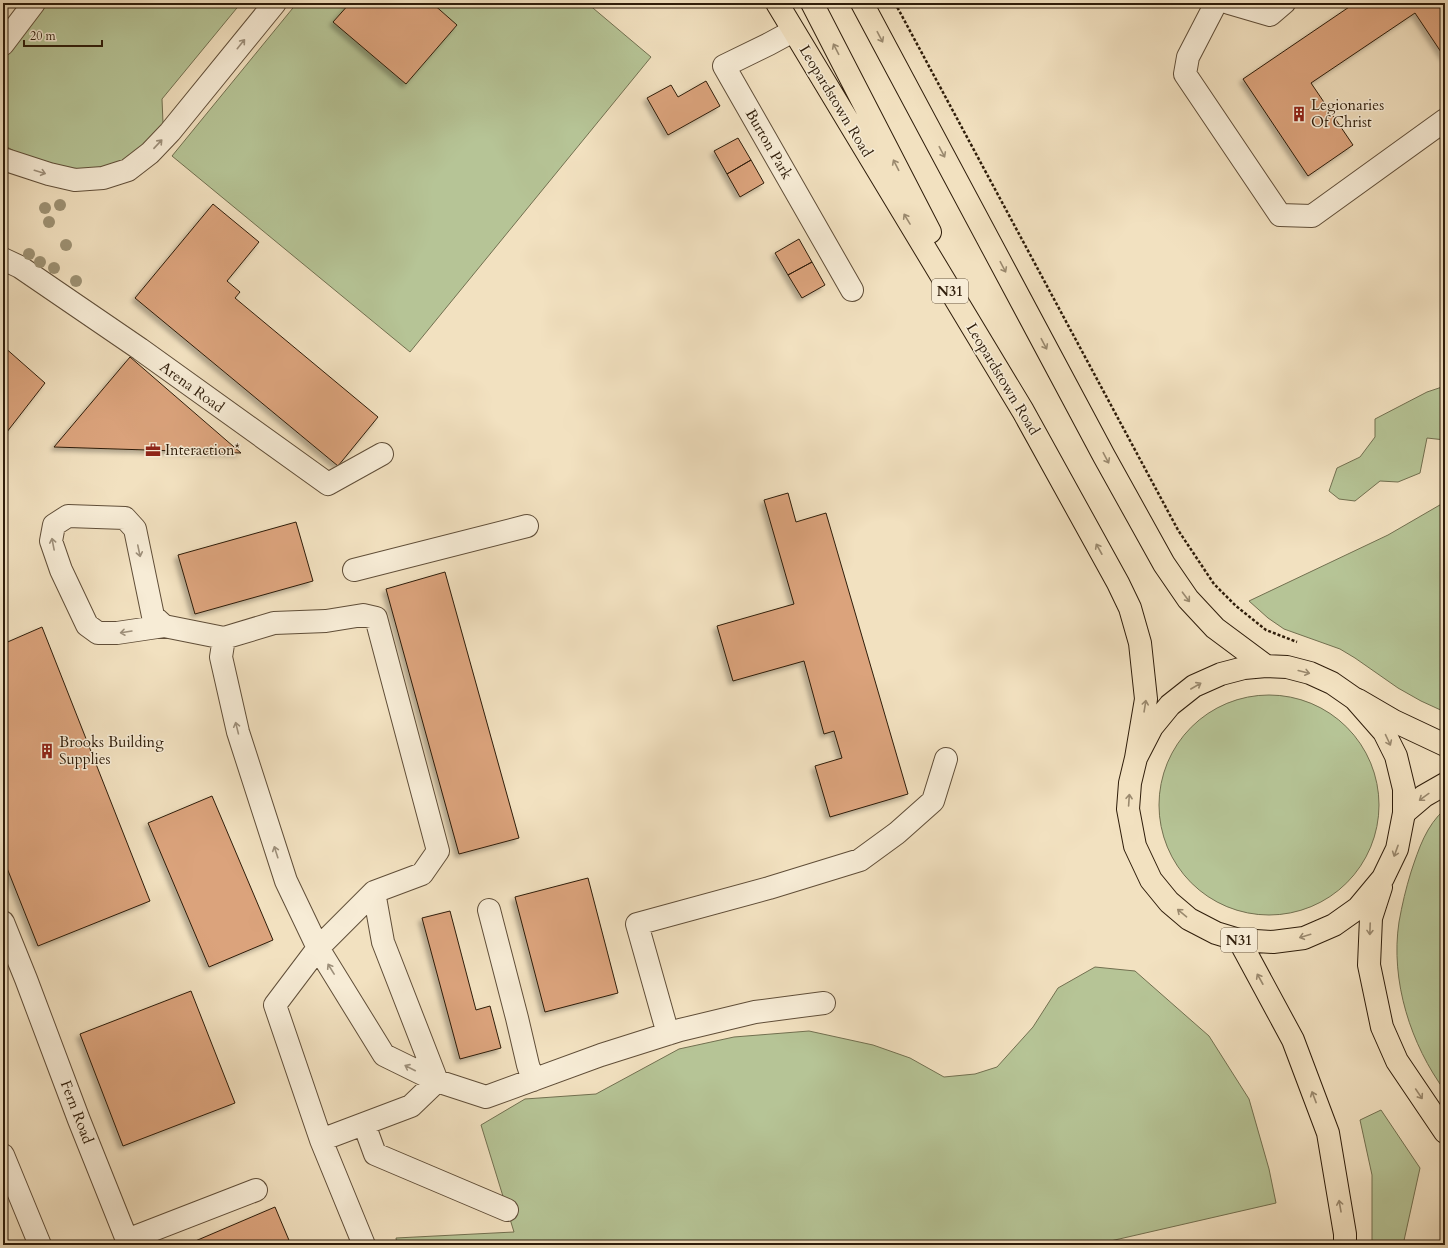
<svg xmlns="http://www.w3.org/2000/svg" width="1448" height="1248" font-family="Cardo,serif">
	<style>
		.green { fill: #b6c496; stroke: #727050 }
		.building { fill: #dba37c; stroke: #2f1d0a; filter: url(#shadow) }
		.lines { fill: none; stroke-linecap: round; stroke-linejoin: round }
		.minor-casing { stroke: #604e38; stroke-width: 24 }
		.major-casing { stroke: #2f1d0a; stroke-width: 24 }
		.highway-casing { stroke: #2f1d0a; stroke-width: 24 }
		.path { stroke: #2f1d0a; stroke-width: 2.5; stroke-dasharray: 3 2; stroke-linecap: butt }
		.minor { stroke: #f7ecd6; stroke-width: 22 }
		.major { stroke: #f2e1c0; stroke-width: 22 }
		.highway { stroke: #f2e1c0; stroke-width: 22 }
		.tree { fill: #9d9173 }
		.oneway { stroke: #9a896e }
		.oneway2 { stroke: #9d8f7a }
		.labels { text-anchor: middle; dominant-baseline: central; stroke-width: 3; stroke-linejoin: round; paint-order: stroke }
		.shield { fill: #f7ecd6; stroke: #6b5b47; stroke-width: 1 }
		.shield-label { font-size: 14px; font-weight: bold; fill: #2f1d0a }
		.street-label { font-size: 15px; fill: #2f1d0a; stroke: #f7ecd6 }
		.poi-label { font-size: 15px; fill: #2f1d0a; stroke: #f7ecd6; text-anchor: start }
	</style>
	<defs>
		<filter id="shadow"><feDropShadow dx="-3.5" dy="3.5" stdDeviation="2" flood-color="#0004"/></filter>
	</defs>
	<rect width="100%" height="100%" fill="#f2e1c0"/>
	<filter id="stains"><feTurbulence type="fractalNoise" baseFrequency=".005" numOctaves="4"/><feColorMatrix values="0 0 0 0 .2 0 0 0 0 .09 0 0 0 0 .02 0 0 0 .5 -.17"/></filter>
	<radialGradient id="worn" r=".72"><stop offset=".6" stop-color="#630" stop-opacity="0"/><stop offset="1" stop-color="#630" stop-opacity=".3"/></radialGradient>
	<!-- green -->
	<path class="green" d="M45,3H241L162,99L163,123L136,155L123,163L79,171L20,154L7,147L3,143V60L5,55Z
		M297,3H587L651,57L410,352L172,156Z
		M1445,386V440L1427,438L1420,473L1398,482L1380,481L1355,501L1339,499L1329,491L1337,468L1360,457L1375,437V419L1427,392Z
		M1445,502V712L1421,701L1398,688L1355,658L1340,649L1284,629L1268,618L1249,601L1388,535Z
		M1159 805a110 110 0 1 1 220 0a110 110 0 1 1-220 0Z
		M1445,809V1091C1411,1045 1390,981 1399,922C1402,905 1406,888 1411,872C1419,848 1426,826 1445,809Z
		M1095,967L1135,971L1209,1036L1249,1099L1269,1169L1276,1203L1093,1245H397L396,1238L514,1232L481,1125L525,1099L596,1094L679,1049L734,1037L809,1031L873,1045L910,1058L944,1077L975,1074L997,1067L1033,1027L1058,988Z
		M1381,1110L1420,1168L1403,1245H1372V1175L1360,1120Z"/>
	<!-- building -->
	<path class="building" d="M350,3H400L406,8L410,3H432L457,25L406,84L333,22Z
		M1355,3H1445V58L1415,13L1311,83L1353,145L1308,176L1243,79Z
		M706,81L720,106L668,135L647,98L671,85L678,97Z
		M738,138L751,160L727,174L714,151Z
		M751,160L764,183L740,197L727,174Z
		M213,204L259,242L227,281L240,292L235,298L378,417L338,466L135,298Z
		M799,239L812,262L788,275L775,253Z
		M812,262L825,285L802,298L788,275Z
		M3,346L45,383L3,437Z
		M130,357L241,453L54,447Z
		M788,493L796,522L826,513L908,794L830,817L815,766L842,758L834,731L824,734L804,661L733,681L717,626L794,604L764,500Z
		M296,522L313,581L195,614L178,555Z
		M445,572L519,838L459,854L386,589Z
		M42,627L150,901L38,946L3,858V644Z
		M212,796L273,940L209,967L148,823Z
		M588,878L618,993L545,1012L515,897Z
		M450,911L476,1010L490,1006L501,1048L460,1059L422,918Z
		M191,991L235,1103L123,1146L80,1034Z
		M275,1207L291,1245H186Z"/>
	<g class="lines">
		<!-- minor casing -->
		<g class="minor-casing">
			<path id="minor" d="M1216,3L1188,57L1185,74L1280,215L1312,216L1445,120
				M1229,3L1270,15L1284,3
				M793,31L769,44L724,66L852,290
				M3,44L34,3
				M3,159L49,174L75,180L103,178L128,170L150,153L170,132L275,3
				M3,259L20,267L140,349L328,484L382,454
				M354,570L527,526
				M164,626L153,616L135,529L125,518L68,516L54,525L51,541L61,570L87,625L98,633H117L164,626L224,638
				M374,892L318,948L275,1005L321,1140L411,1106L437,1081L383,942L374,892L422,874L438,851L376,618L363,615L326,621L274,623L224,638L221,657L238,732L286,881L318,948L384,1055L437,1081L486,1097L601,1055L680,1030L755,1012L824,1003
				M489,910L517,1018L528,1065L533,1080
				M3,922L26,979L79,1120L129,1245
				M668,1034L637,924L769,888L860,860L897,833L933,801L946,759
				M364,1124L375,1154L507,1210
				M321,1140L364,1245
				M3,1155L40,1245
				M127,1240L256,1190"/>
		</g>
		<!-- major casing -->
		<g class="major-casing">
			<path id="major" d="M1358,700L1394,721L1445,745
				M1404,813L1424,796L1445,784"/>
		</g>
		<!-- highway casing -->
		<g class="highway-casing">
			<path id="highway" d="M777,3L1023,411L1118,583L1130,608L1140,643L1146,699L1136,758L1130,783L1128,809L1135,846L1151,880L1169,902L1189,919L1216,933L1239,940L1273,942L1304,938L1334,925L1358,908L1383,878L1397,849L1404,813V789L1396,756L1384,732L1355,699L1332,683L1310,673L1287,667L1266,666L1244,668L1221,674L1194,686L1170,705L1152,727L1136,758
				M812,3L930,232
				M862,3L1104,456L1164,564L1188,599L1215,628L1266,666
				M1381,887L1371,918L1369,965L1382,1027L1397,1061L1445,1132
				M1239,940L1293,1040L1328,1133L1345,1234V1245"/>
		</g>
		<!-- path -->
		<path class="path" d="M895,3L1178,530L1214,584L1236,606L1266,630L1297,642"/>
		<!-- minor -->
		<use href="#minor" class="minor"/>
		<!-- major -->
		<use href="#major" class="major"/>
		<!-- highway -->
		<use href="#highway" class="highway"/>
	</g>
	<!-- trees -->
	<g class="tree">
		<circle cx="60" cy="205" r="6"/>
		<circle cx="45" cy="208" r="6"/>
		<circle cx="49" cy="222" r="6"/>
		<circle cx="66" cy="245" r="6"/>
		<circle cx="29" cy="254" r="6"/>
		<circle cx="40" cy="262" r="6"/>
		<circle cx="54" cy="268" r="6"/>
		<circle cx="76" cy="281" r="6"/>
	</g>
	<!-- one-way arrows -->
	<defs><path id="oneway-shaft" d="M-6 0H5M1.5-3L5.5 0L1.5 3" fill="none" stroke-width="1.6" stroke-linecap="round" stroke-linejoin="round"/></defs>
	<g class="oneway">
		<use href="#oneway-shaft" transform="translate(880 37) rotate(62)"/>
		<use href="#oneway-shaft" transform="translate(836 49) rotate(-117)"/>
		<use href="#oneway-shaft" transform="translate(942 152) rotate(62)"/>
		<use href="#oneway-shaft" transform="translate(896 165) rotate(-117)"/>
		<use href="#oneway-shaft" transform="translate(907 219) rotate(-121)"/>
		<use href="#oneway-shaft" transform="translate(1003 267) rotate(62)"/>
		<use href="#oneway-shaft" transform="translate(1044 344) rotate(62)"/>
		<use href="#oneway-shaft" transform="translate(1106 458) rotate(62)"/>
		<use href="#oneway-shaft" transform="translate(1099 549) rotate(-119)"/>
		<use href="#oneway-shaft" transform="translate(1186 597) rotate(53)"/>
		<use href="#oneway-shaft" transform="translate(1304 672) rotate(14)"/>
		<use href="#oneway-shaft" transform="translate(1196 686) rotate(-30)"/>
		<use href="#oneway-shaft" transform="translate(1145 706) rotate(-81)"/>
		<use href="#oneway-shaft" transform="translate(1388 740) rotate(65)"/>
		<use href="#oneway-shaft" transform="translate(1424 797) rotate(144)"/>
		<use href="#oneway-shaft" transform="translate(1129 800) rotate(-86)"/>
		<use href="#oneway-shaft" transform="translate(1396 851) rotate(110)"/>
		<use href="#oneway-shaft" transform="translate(1182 913) rotate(-140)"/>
		<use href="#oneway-shaft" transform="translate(1370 929) rotate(92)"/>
		<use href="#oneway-shaft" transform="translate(1305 936) rotate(163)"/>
		<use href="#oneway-shaft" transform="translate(1260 979) rotate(-119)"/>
		<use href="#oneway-shaft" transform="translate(1419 1094) rotate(56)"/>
		<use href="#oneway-shaft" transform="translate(1314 1097) rotate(-111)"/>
		<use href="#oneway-shaft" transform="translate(1340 1206) rotate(-100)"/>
	</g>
	<g class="oneway2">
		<use href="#oneway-shaft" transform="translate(241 44) rotate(-51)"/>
		<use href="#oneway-shaft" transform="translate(158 144) rotate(-47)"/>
		<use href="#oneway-shaft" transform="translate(40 172) rotate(17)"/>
		<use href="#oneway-shaft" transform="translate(53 544) rotate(-101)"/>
		<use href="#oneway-shaft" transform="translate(139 551) rotate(78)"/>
		<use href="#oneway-shaft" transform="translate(126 632) rotate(171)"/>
		<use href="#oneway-shaft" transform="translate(237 728) rotate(-104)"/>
		<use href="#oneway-shaft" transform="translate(276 852) rotate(-108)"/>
		<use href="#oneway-shaft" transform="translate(331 969) rotate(-122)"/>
		<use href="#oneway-shaft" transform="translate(410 1068) rotate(-153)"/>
	</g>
	<!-- icons -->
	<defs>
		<g id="building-bare" transform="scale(1.2)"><path d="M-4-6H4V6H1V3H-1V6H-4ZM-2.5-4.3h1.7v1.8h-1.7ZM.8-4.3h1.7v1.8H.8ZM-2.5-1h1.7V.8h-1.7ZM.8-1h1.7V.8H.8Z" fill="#8f2418" stroke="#f7ecd6" stroke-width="2.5" paint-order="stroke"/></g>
		<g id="office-bare" transform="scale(1.2)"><path d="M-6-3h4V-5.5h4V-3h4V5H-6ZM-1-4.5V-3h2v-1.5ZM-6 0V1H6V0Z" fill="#8f2418" stroke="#f7ecd6" stroke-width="2.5" paint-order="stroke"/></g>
	</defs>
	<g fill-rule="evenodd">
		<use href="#building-bare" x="1299" y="114"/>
		<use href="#office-bare" x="153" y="450"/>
		<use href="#building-bare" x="47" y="751"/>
	</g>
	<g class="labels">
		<!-- shield labels -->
		<g class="shield">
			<rect x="932" y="279" width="36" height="24" rx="3"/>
			<rect x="1221" y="928" width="36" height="24" rx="3"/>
		</g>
		<g class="shield-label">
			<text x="950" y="291">N31</text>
			<text x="1239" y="940">N31</text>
		</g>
		<!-- street labels -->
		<g class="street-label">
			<text transform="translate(836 101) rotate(59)">Leopardstown Road</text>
			<text transform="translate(769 144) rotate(60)">Burton Park</text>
			<text transform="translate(1003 379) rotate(59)">Leopardstown Road</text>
			<text transform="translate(192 387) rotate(36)">Arena Road</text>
			<text transform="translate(77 1112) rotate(69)">Fern Road</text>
		</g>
		<!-- poi labels -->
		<g class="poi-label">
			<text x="1311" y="105">Legionaries<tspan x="1311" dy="17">Of Christ</tspan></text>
			<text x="165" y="450">Interaction*</text>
			<text x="59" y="742">Brooks Building<tspan x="59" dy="17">Supplies</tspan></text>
		</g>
	</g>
	<!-- margin -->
	<rect width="1448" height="1248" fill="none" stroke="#f2e1c0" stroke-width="16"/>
	<rect x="4" y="4" width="1440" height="1240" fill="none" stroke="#2f1d0a" stroke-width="2"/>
	<rect x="8" y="8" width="1432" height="1232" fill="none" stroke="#2f1d0a"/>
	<!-- scale -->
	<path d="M24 40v6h78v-6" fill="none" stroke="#2f1d0a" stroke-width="2"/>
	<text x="30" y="40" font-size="12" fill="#2f1d0a" stroke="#f7ecd6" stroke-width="3" paint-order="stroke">20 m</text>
	<rect width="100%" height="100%" filter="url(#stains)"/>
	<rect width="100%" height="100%" fill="url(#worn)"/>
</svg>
